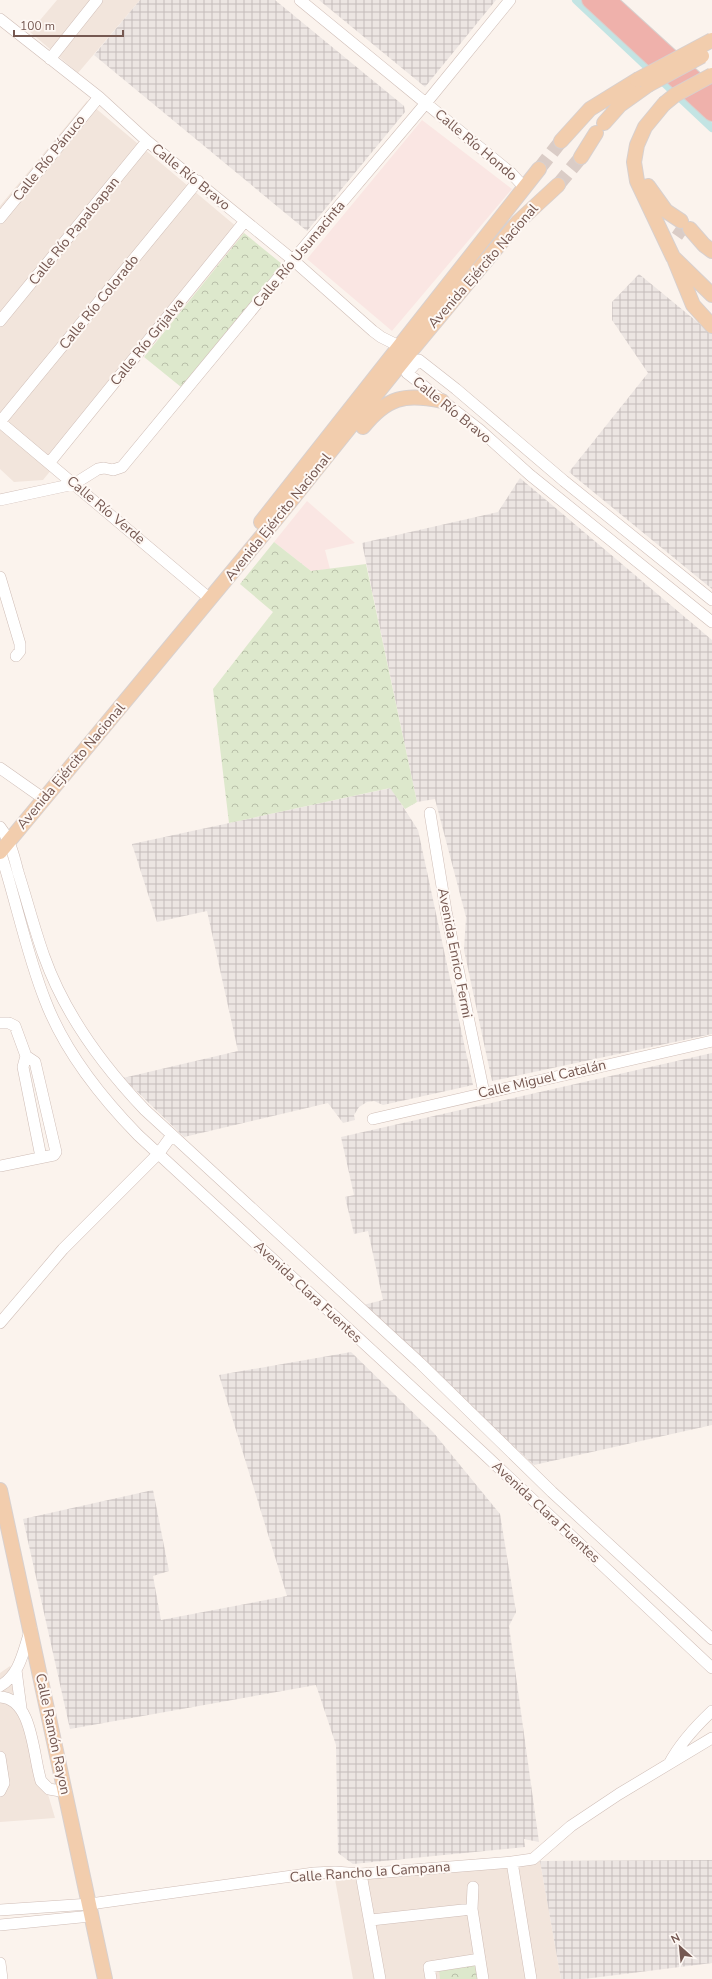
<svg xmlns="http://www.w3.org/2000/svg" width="712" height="1979" font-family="'Nunito Sans',sans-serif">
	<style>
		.residential { fill: #f2e5dc }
		.commercial { fill: #fae6e3 }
		.industrial { fill: url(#industrial-grid) }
		.park { fill: url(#park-crowns) }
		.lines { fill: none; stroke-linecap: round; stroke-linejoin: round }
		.canal { stroke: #c3e4e3; stroke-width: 8 }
		.major-tunnel { stroke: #daccc6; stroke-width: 14; stroke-dasharray: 14 7; stroke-linecap: butt }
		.minor-casing { stroke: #cfbdb6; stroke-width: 12 }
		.major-casing { stroke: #d8d0ce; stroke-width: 16 }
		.highway-casing { stroke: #d8d0ce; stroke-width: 18 }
		.minor { stroke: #fff; stroke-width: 11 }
		.major { stroke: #f2cdad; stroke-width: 14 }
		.highway { stroke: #efb1ab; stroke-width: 16 }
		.major-bridge-casing { stroke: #d8d0ce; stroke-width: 16; stroke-linecap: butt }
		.major-bridge { stroke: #f2cdad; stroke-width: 14 }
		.labels { text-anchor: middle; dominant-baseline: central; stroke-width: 4; stroke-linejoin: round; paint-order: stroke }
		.street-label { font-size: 14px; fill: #755851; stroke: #fef8f4 }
	</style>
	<defs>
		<pattern id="industrial-grid" width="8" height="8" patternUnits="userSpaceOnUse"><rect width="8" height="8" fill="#ece5e2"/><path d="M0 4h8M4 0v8" fill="none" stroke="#c4bcba"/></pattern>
		<pattern id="park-crowns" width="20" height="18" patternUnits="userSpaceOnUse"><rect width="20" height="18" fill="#dde8cc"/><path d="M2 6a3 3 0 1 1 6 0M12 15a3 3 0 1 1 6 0" fill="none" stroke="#b8bfa8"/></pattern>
	</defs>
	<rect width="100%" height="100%" fill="#fbf3ed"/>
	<!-- residential -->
	<path class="residential" d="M57,0H140L78,73L30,32Z
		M87,101L244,233L43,480L14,482L0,469V206Z
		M10,1666L55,1818L0,1822V1673Z
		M540,1861L561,1979H353L335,1879Z"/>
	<!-- commercial -->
	<path class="commercial" d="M422,120L512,189L392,331L307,259Z
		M307,501L355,543L325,550L330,569L311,571L274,542Z"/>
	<!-- industrial -->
	<path class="industrial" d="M140,0H275L404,106L405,112L307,231L94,55Z
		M319,0H496L425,87Z
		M639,274L712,334V589L569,472L648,373L612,320V302Z
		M520,478L712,640V1034L492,1081L464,950L466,917L435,799L417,802L362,543L498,512Z
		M391,788L418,830L473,1085L383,1105L374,1101L367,1102L359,1107L354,1115L355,1120L343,1123L328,1103L184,1137L123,1078L238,1051L207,911L157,922L132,844Z
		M712,1053V1425L534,1465L363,1305L383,1300L368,1231L354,1234L345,1197L354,1195L341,1137Z
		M351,1352L433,1432L500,1514L516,1612L509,1626L539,1842L524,1839L525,1847L353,1864L338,1853L336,1745L316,1685L70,1729L23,1519L153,1490L169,1571L153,1576L161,1620L287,1596L219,1375Z
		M712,1860V1963L584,1979H561L540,1861Z"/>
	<!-- park -->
	<path class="park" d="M244,233L282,264L181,387L144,357Z
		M274,542L311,571L366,564L417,802L405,809L390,788L229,823L213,689L273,612L240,584Z
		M480,1965L482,1979H440L439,1969Z"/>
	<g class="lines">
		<!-- canal -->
		<path class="canal" d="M576,0L712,128"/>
		<!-- major-tunnel -->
		<path class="major-tunnel" d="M539,169L561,141
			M558,185L581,157
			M676,227L686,234"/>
		<!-- minor casing -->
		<g class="minor-casing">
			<path id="minor" d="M300,0L511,173L524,187
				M0,19L99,97L147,141L293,260L373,331L381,337L399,346
				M50,59L97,0
				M198,181L0,422L210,599
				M0,218L99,97
				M0,321L147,141
				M50,462L245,221
				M0,500L74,484L98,469L104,468L113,470L122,467L293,260L426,103L510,0
				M0,577L20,644V651L16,656
				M712,600L564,481L456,389L419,360L407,373L480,430L530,475L712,622
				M0,768L37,794
				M430,813L446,911L484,1093
				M0,827C10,840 14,856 18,872C27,900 34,928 44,956C65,1015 102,1065 145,1110L420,1363L552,1492L712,1639
				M0,851C16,900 26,952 45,1000C64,1050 101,1097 138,1135L482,1452L712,1668
				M0,1023H9L15,1026L26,1056L23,1067L41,1157
				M373,1119L712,1041
				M0,1166L54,1155L56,1152L35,1062L26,1056
				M0,1323L63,1249L159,1153L172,1135
				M16,1670L21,1708
				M0,1686C21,1674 23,1650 31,1629
				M0,1697C33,1698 33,1757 41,1781L49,1789L66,1792
				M0,1757L4,1783L0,1791
				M669,1764C680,1743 695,1727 712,1711
				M512,1862L531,1979
				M361,1874L380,1979
				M473,1887L472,1909L483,1979
				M0,1910L90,1904L314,1873L335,1872L361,1874L512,1862L533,1859L571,1826L619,1794L712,1738
				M371,1920L472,1909
				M0,1925L91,1916
				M0,1963L2,1979
				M431,1979L429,1967L480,1959"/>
		</g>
		<!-- major casing -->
		<g class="major-casing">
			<path id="major" d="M664,104L645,127L637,145L634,162L637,181L673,257L712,295
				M604,123L620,105L648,85
				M561,141L590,109L637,80
				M581,157L596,133
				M648,186L666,211L681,221
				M690,229L704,245L712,251
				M675,261L693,305L712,326
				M363,427C387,397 405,393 442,401
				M261,522L539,169
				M0,852L281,513L411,351L518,222L558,185
				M0,1490L105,1979"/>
		</g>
		<!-- highway casing -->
		<g class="highway-casing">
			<path id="highway" d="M590,0L712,113
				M608,0L712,95"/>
		</g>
		<!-- minor -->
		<use href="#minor" class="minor"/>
		<!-- major -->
		<use href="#major" class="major"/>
		<!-- highway -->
		<use href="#highway" class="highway"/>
		<!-- major-bridge casing -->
		<g class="major-bridge-casing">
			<path id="major-bridge" d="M637,80L712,40
				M648,85L702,56
				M664,104L675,95L712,75"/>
		</g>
		<!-- major-bridge -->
		<use href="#major-bridge" class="major-bridge"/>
	</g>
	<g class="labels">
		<!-- street labels -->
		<g class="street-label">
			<text transform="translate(476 145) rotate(40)">Calle Río Hondo</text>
			<text transform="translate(49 158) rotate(-51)">Calle Río Pánuco</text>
			<text transform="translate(191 177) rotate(39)">Calle Río Bravo</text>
			<text transform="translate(74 231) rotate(-51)">Calle Río Papaloapan</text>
			<text transform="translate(299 254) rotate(-50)">Calle Río Usumacinta</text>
			<text transform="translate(483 266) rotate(-49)">Avenida Ejército Nacional</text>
			<text transform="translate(99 302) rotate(-51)">Calle Río Colorado</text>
			<text transform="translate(147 342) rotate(-51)">Calle Río Grijalva</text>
			<text transform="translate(452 410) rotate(39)">Calle Río Bravo</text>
			<text transform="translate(106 510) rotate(40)">Calle Río Verde</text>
			<text transform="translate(278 517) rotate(-51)">Avenida Ejército Nacional</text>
			<text transform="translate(71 766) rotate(-50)">Avenida Ejército Nacional</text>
			<text transform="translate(455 953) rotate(79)">Avenida Enrico Fermi</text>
			<text transform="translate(542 1079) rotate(-13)">Calle Miguel Catalán</text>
			<text transform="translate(308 1292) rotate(43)">Avenida Clara Fuentes</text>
			<text transform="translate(546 1512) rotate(43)">Avenida Clara Fuentes</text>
			<text transform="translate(53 1734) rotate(78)">Calle Ramón Rayon</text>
			<text transform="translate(370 1872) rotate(-4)">Calle Rancho la Campana</text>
		</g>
	</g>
	<!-- north arrow -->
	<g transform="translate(680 1947) rotate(333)" stroke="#fef8f4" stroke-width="3" paint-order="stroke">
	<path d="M0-3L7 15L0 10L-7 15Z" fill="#755851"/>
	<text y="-6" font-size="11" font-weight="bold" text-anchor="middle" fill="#755851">N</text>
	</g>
	<!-- scale -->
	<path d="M14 30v6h109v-6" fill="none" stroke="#755851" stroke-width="2"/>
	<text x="20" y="30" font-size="12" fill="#755851" stroke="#fef8f4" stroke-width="3" paint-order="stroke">100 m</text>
</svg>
